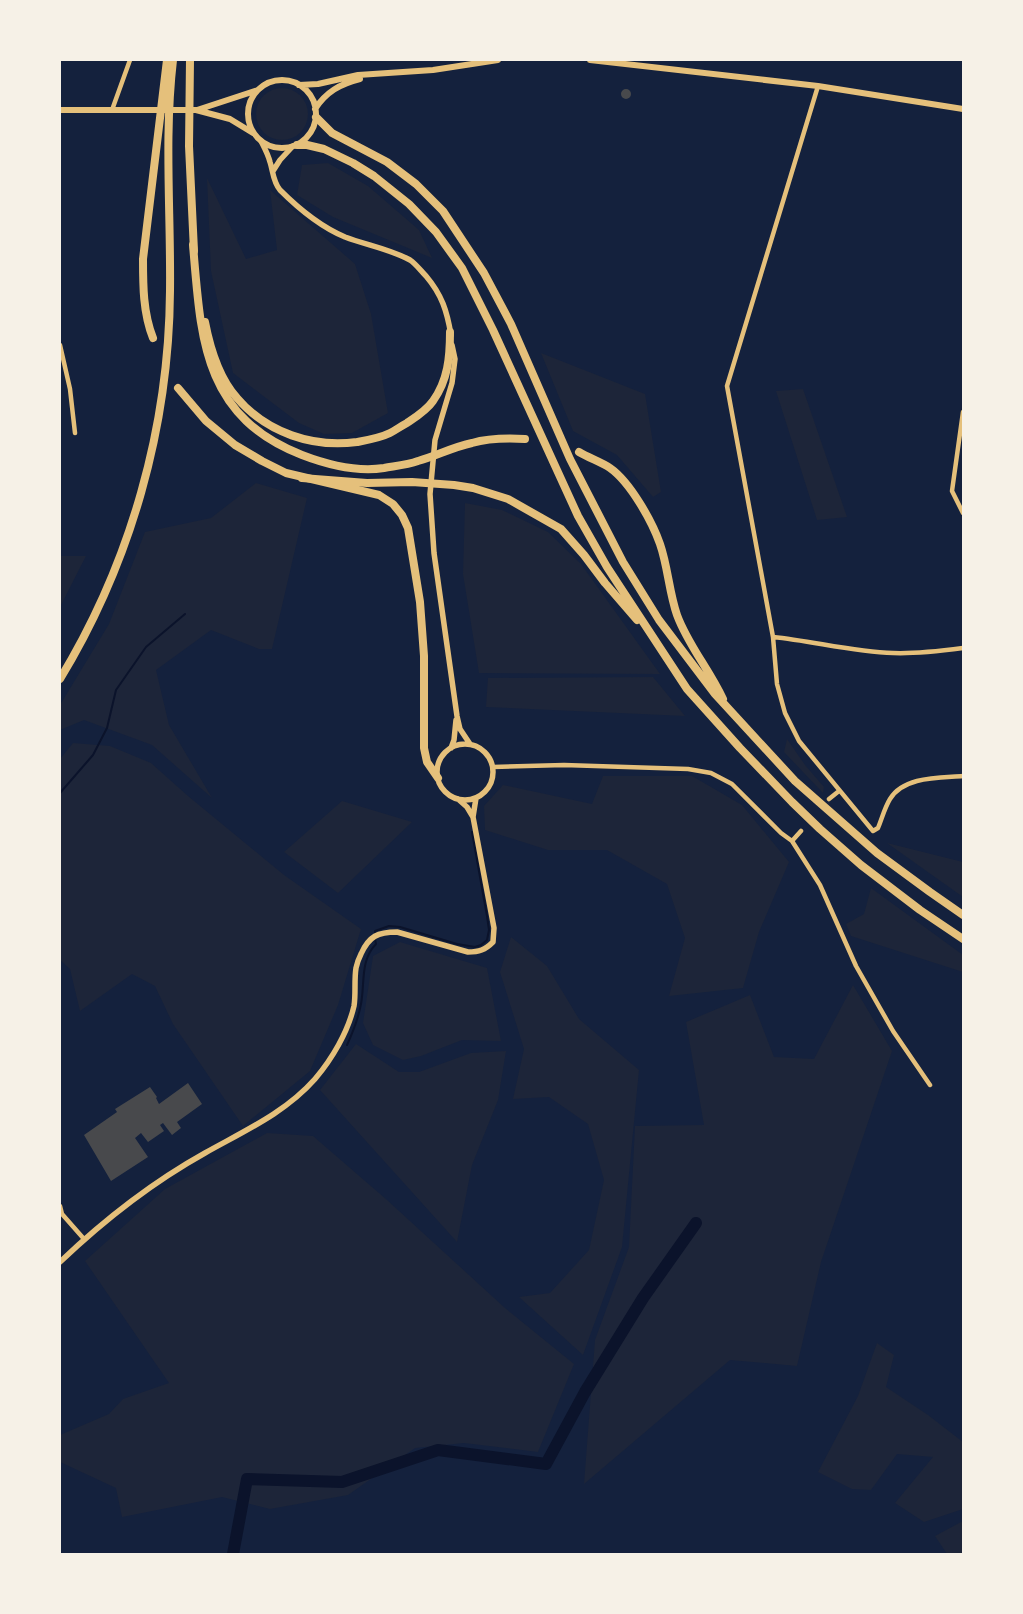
<svg xmlns="http://www.w3.org/2000/svg" width="1023" height="1614" font-family="'Archivo Narrow',sans-serif">
	<style>
		.green { fill: #1d2539 }
		.lines { fill: none; stroke-linecap: round; stroke-linejoin: round }
		.stream { stroke: #0b132b; stroke-width: 2 }
		.river { stroke: #0b132b; stroke-width: 12 }
		.building { fill: #48494c }
		.minor { stroke: #e5c07b; stroke-width: 4.5 }
		.tertiary { stroke: #e5c07b; stroke-width: 5.5 }
		.secondary { stroke: #e5c07b; stroke-width: 6 }
		.trunk { stroke: #e5c07b; stroke-width: 8 }
		.motorway { stroke: #e5c07b; stroke-width: 8 }
	</style>
	<rect width="100%" height="100%" fill="#14213d"/>
	<!-- green -->
	<path class="green" d="M256 114a26 26 0 1 1 52 0a26 26 0 1 1-52 0Z
		M328,163L368,186L419,230L432,258L333,217L297,195L302,165Z
		M207,178L246,259L277,250L270,190L355,264L371,314L388,413L352,433L324,434L299,423L233,373L211,271Z
		M541,353L645,394L661,492L653,497L617,455L573,431Z
		M803,389L847,517L817,520L776,391Z
		M256,483L307,498L272,649H259L211,630L156,670L169,725L212,798L152,745L84,720L60,730V705L109,624L145,532L211,518Z
		M465,503L502,510L548,532L581,564L660,674L479,673L463,574Z
		M60,556H86L60,607Z
		M653,677L685,716L486,707L488,678Z
		M787,739L805,765L824,787L823,793L784,752Z
		M73,743L110,746L151,763L188,796L284,875L361,929L338,1005L310,1071L243,1126L173,1024L155,986L132,974L80,1011L70,969L60,960V759Z
		M603,776H692L742,805L789,862L759,932L743,988L669,996L685,938L667,884L607,850H548L485,830L484,806L503,785L592,804Z
		M342,801L412,822L338,893L284,852Z
		M887,843L963,862V897Z
		M871,888L963,955V972L851,936L846,924L864,914Z
		M511,937L547,966L579,1019L639,1070L622,1247L583,1355L519,1297L550,1293L589,1250L604,1180L588,1124L549,1097L513,1099L524,1049L500,972Z
		M400,942L487,968L501,1041L462,1040L421,1056L403,1060L373,1045L363,1023L373,956Z
		M853,985L892,1051L821,1262L797,1366L730,1360L584,1484L595,1340L629,1247L635,1126L704,1125L686,1022L750,995L774,1057L814,1059Z
		M356,1044L399,1072H419L471,1053L506,1051L498,1100L472,1165L457,1242L320,1090Z
		M267,1133L313,1136L387,1200L505,1308L574,1364L538,1452L464,1443L415,1448L348,1495L270,1509L222,1497L122,1517L116,1488L60,1462V1435L109,1414L123,1399L169,1383L85,1261L165,1189Z
		M877,1343L894,1355L886,1387L928,1415L963,1442V1509L924,1522L895,1503L933,1457L897,1454L871,1490L852,1489L818,1472L858,1396Z
		M963,1521V1554H947L935,1536Z"/>
	<g class="lines">
		<!-- stream -->
		<path class="stream" d="M60,793L93,755L107,728L116,690L146,647L185,614
			M375,934V931L389,926L400,927L457,944L475,947L481,945L487,940L489,930L487,916L472,832
			M347,1045C353,1032 358,1019 361,1004C365,983 360,960 376,944L375,939"/>
		<!-- river -->
		<path class="river" d="M233,1554L247,1479L342,1482L438,1450L546,1464L585,1392L643,1298L696,1223"/>
	</g>
	<!-- building -->
	<path class="building" d="M621 94a5 5 0 1 1 10 0a5 5 0 1 1-10 0Z
		M188,1083L202,1104L177,1122L181,1128L172,1135L163,1123L160,1125L164,1131L148,1142L141,1133L135,1138L148,1157L111,1181L84,1135L117,1112L115,1109L150,1087L157,1097L156,1098L159,1104Z"/>
	<g class="lines">
		<!-- minor -->
		<path class="minor" d="M818,86L727,386L773,637L777,684L785,713L799,741L873,831L878,828C882,818 885,807 890,799C904,776 940,778 963,776
			M112,110L130,60
			M60,345L70,389L75,433
			M963,412L952,491L963,513
			M773,637C813,641 853,652 893,653C916,654 940,651 963,648
			M493,767L564,765L688,769L711,773L732,784L781,833L792,841L820,885L856,966L893,1031L930,1085
			M829,799L839,791
			M792,841L801,831
			M60,1206L62,1214L84,1239"/>
		<!-- tertiary -->
		<path class="tertiary" d="M261,141C264,147 268,154 270,162C273,171 273,182 280,190C298,208 321,227 345,237C366,245 390,249 410,260C416,264 421,271 426,276C442,295 447,311 451,335
			M273,171L280,160L293,146
			M452,345L455,359L452,383L435,440L430,494L434,553L457,716L460,729L470,744
			M437 772a28 28 0 1 1 56 0a28 28 0 1 1-56 0Z
			M451,748L454,740L456,720
			M458,799L467,807L473,817
			M60,1262C103,1221 153,1182 205,1153C244,1131 285,1113 315,1079C332,1059 348,1032 354,1006C356,994 354,980 356,968C357,963 359,958 361,954C369,936 378,932 397,932L468,952C479,952 485,950 493,942L494,928L473,817L476,798"/>
		<!-- secondary -->
		<path class="secondary" d="M590,60L818,86L963,109
			M248 114a34 34 0 1 1 68 0a34 34 0 1 1-68 0Z
			M299,85L318,84L358,75L433,70L498,60
			M315,109C326,92 340,84 360,79
			M60,110H196L230,119L253,133
			M197,110L258,90"/>
		<!-- trunk -->
		<path class="trunk" d="M190,60L189,146L194,251
			M205,322C210,348 218,377 237,398C267,433 313,448 357,442C368,440 380,438 390,433C396,430 401,426 407,423C416,417 427,410 433,401C448,380 450,357 450,332
			M153,338C143,313 143,285 143,259L167,60
			M178,388L206,421L235,445L262,461L286,473L379,495L393,504L402,515L408,528L420,602L424,656V748L427,762L438,778
			M60,679C131,562 169,427 170,291C171,214 164,137 173,60"/>
		<!-- motorway -->
		<path class="motorway" d="M316,117L332,133L387,162L416,184L443,211L484,273L511,324L570,459L623,562L659,620L715,694L795,781L877,853L930,892L963,915
			M297,145H307L324,149L353,163L374,176L409,204L436,232L462,268L493,330L578,516L607,567L687,689L740,748L792,802L820,829L861,865L920,910L963,939
			M193,245C201,337 202,416 302,455C328,465 357,472 384,468C395,466 407,465 418,461C436,456 453,447 472,443C489,438 507,438 525,439
			M579,452C589,458 601,462 610,468C630,482 652,521 660,544C668,567 669,592 677,615C688,645 709,669 723,699
			M302,478L367,483L412,482L454,485L473,488L508,499L561,529L584,555L605,583L637,620"/>
	</g>
	<!-- border -->
	<rect width="1023" height="1614" fill="none" stroke="#f6f1e7" stroke-width="122"/>
</svg>
